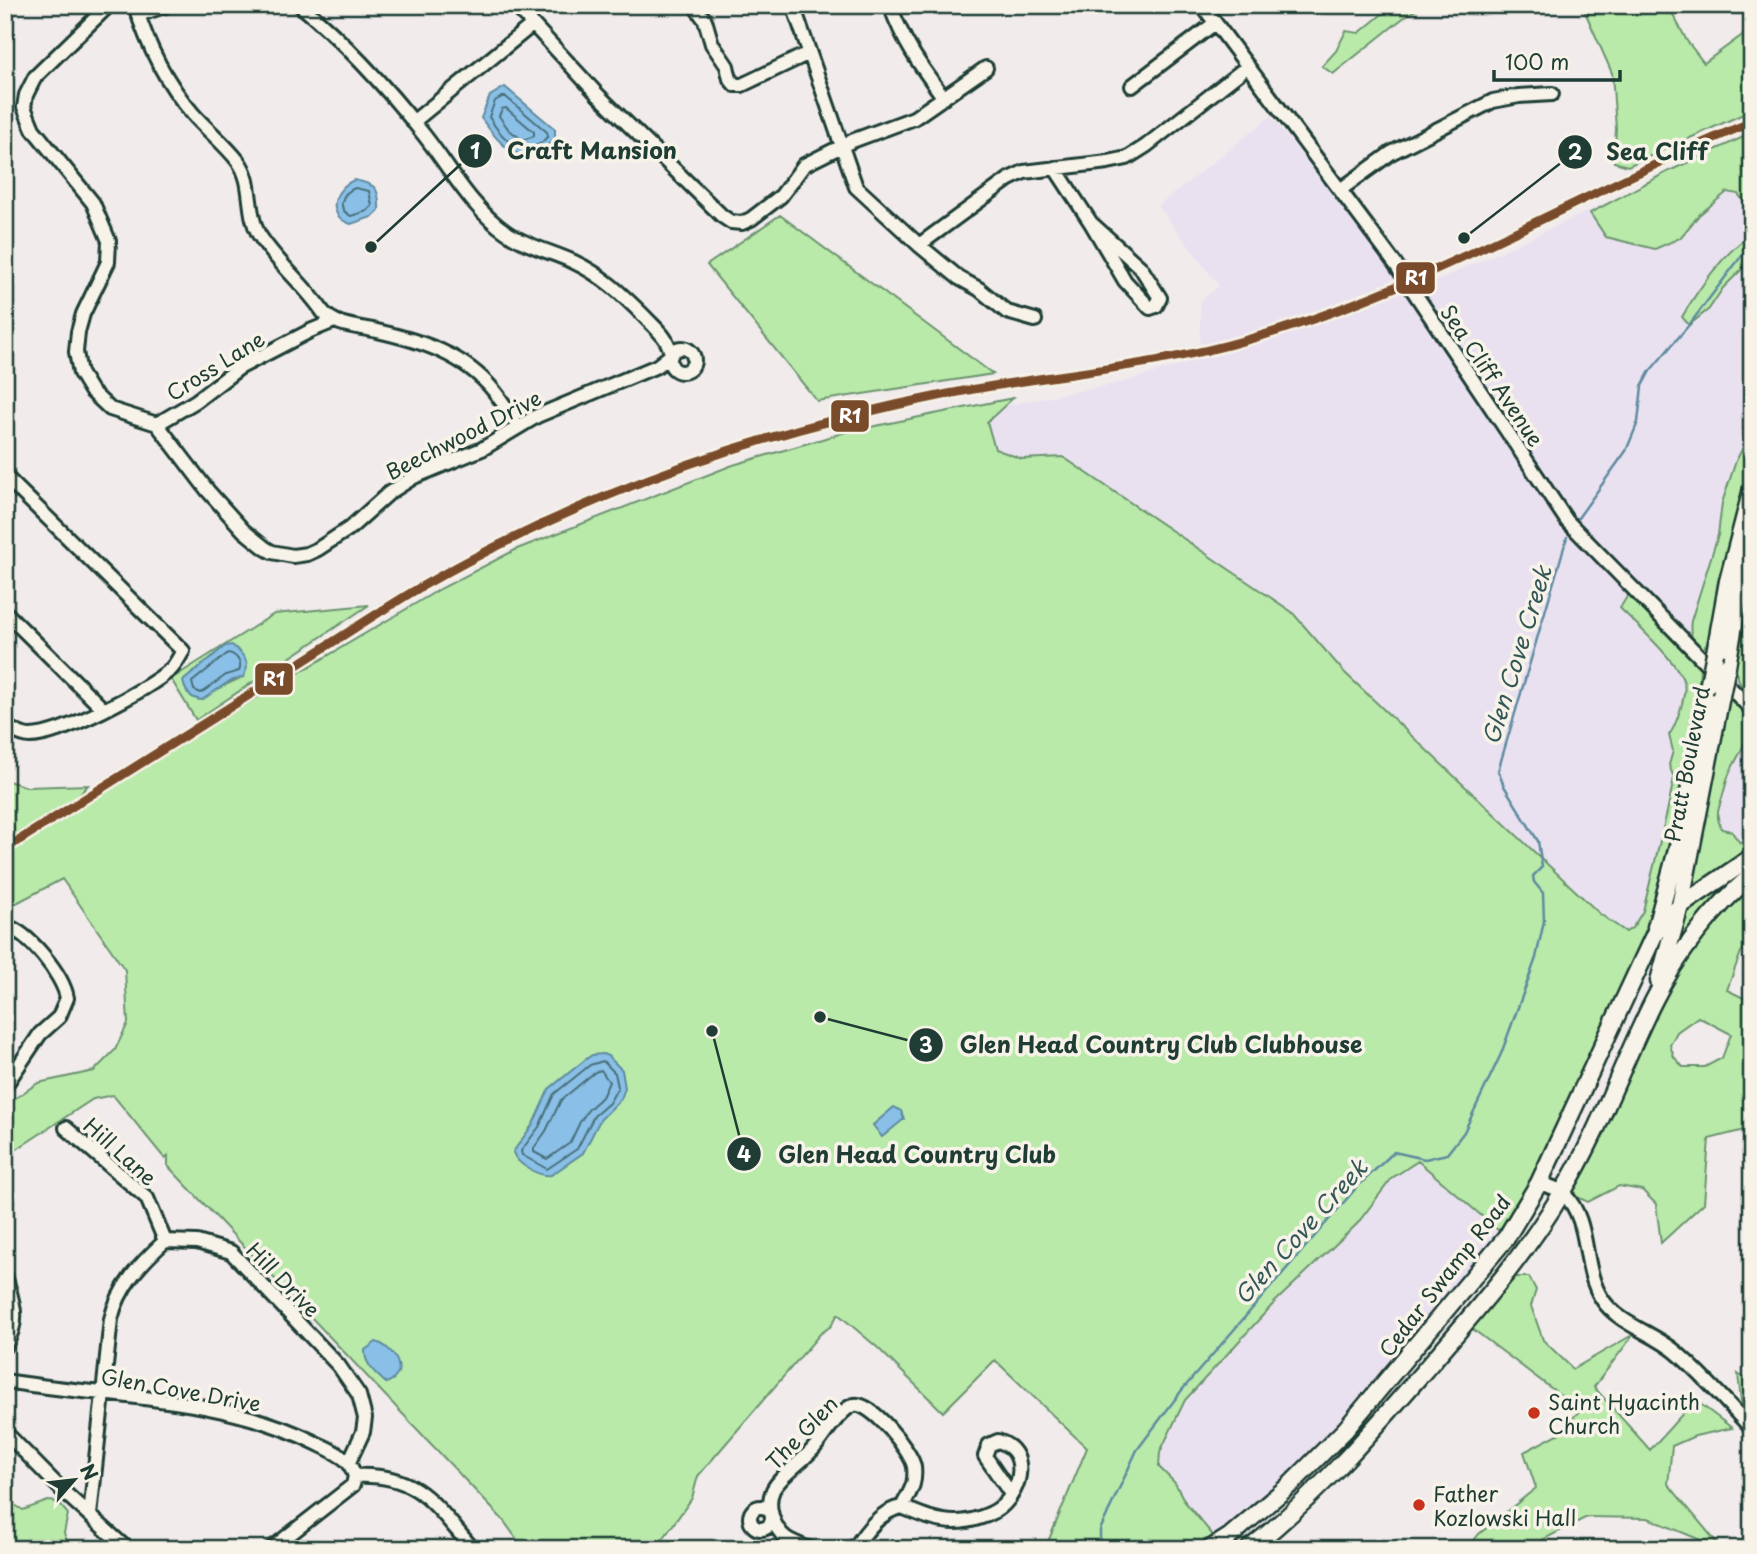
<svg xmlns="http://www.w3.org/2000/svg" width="1757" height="1554" font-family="'Playpen Sans',sans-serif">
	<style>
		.built { fill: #eae1f0 }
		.green { fill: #b9eaaa; stroke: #6c946f; stroke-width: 2; fill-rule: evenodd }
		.water { fill: #8abfe7; stroke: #5f8b9f; stroke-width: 2 }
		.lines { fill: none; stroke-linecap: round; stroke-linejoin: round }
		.shore { stroke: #4a717c; stroke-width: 2 }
		.stream { stroke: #5f8b9f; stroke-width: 2.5 }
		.minor-casing { stroke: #1f3d34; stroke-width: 18 }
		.major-casing { stroke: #1f3d34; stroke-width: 21 }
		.minor { stroke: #f7f3e8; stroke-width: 12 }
		.major { stroke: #f7f3e8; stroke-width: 16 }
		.major-bridge-casing { stroke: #1f3d34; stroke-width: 21; stroke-linecap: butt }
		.major-bridge { stroke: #f7f3e8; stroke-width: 16 }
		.rail-1-casing { stroke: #f7f3e8; stroke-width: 14 }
		.rail-1 { stroke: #7a4b2a; stroke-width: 9 }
		.poi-dot { fill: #c8321e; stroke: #f7f3e8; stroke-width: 2.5 }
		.labels { text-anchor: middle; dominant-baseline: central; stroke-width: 7; stroke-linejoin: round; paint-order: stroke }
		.street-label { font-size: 21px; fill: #1f3d34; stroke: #f7f3e8 }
		.poi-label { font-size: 21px; fill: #1f3d34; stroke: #f7f3e8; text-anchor: start }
		.water-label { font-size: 23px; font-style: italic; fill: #345758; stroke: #f7f3e8 }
		.leader { fill: none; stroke: #1f3d34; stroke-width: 2.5 }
		.callout-dot { fill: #1f3d34; stroke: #f7f3e8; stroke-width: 2.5 }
		.mark-label { font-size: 21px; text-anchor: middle; font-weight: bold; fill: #fff }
		.callout-label { font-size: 23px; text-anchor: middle; font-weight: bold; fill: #1f3d34; stroke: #f7f3e8; stroke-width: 7; stroke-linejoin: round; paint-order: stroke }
		.line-badge { stroke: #f7f3e8; stroke-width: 2.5 }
		.badge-label { font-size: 19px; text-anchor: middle; font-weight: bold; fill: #fff }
	</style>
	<rect width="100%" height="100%" fill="#f1ebec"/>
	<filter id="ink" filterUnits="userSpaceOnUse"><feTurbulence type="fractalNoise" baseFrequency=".0143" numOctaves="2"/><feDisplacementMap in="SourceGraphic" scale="14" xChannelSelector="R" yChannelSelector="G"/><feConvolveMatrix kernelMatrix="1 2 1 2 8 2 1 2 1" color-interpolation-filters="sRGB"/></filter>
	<g filter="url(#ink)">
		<!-- built -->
		<path class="built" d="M1271,116L1411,293L1710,155L1752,208V852L1627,940L1304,634L984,489L955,415L1120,383L1200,359V301L1219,286L1158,206Z
			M1419,1161L1506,1237L1358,1418L1206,1547L1212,1534L1185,1502L1175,1483L1159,1467L1160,1452L1185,1400L1275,1302L1357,1224L1392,1178Z"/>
		<!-- green -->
		<path class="green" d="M1398,5H1425L1407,15L1333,74L1322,66L1336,51L1346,31L1359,33L1387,10Z
			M1582,5H1668L1687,41L1704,63L1752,28V110L1628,166L1614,162L1616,129L1612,73Z
			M1752,133V212L1738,194L1727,192L1699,215L1680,238L1655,249L1606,237L1590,213L1667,172Z
			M780,215L993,374L817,401L707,265Z
			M1752,233V259L1723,288L1709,309L1689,325L1682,317C1700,286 1722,255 1752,233Z
			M1013,398L987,422L995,449L1022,459L1063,457L1292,612L1344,672L1600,914L1626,932L1633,927L1643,911L1667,812L1674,778L1669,765L1673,751L1669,735C1676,726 1687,694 1684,683C1679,663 1636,624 1620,608L1628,595L1700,666L1698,706L1675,829L1655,907L1632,976L1506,1237L1418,1161L1392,1178L1357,1224L1275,1302L1185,1400L1160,1452L1159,1467L1175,1483L1185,1502L1212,1534V1542L1204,1549H1045L1087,1448L995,1360L943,1412L878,1348L838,1314L831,1326L820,1334L698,1476L692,1498L658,1546L660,1549H524L503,1520L168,1166V1156L165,1159L113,1095L93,1099L5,1157V1105L38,1083L94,1071L115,1050L128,1023L125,970L62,879L5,909V855L243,706L440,589L517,549L733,465L846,432Z
			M1752,430V474L1745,482L1739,513L1735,516C1736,531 1732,552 1726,566C1724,571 1720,575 1718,581C1713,601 1720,636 1701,650C1692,641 1689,634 1691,621L1718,535L1722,503L1736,461Z
			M1752,569V691L1748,692C1729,683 1735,625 1740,606C1743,593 1750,583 1752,569Z
			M369,605L196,720L171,679L274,614ZM201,667L243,677L221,687L192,672Z
			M1729,698C1735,700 1737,703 1741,708C1757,732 1740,751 1730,772C1726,781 1725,789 1722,798C1718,810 1715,817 1722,829L1731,831L1740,843L1752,835V943L1741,952L1727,990L1752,1002V1128L1709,1139L1704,1203L1661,1243L1656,1204L1642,1190L1619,1186L1588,1202L1575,1196L1574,1182L1655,999L1724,700ZM1698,1017L1731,1034L1722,1058L1705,1067H1683L1674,1057L1670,1045L1677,1032Z
			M5,780L27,787L88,785L67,810L5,849Z
			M1516,1277H1529L1536,1290L1531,1306L1543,1340L1573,1369L1634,1334L1594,1387L1650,1450L1695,1400L1732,1428L1695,1436L1672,1446L1668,1484L1722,1549L1648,1518L1587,1517L1538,1542L1530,1549H1467L1479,1534L1536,1488L1524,1452L1560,1433L1580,1410L1466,1324L1491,1303Z
			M1738,1374L1752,1383V1420L1742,1410Z
			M5,1499L23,1510L48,1501L58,1502L68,1514L64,1533L70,1549H5Z"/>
		<!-- water -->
		<path class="water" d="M505,87L555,129V138C523,174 502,147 481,118L490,96Z
			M354,180C375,184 380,187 379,210L372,217L351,224C325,216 333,189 354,180Z
			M232,645C244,655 252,663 243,677L230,681L202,700C190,699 185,692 183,681L225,646Z
			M603,1054L608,1056L622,1070L625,1088L621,1099L600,1120L583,1153L551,1175C539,1177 516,1164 513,1152L533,1124L549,1089L586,1059L592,1055Z
			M894,1107L901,1111L904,1119L882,1137L873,1125Z
			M376,1342C394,1347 411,1375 386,1383C376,1374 364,1364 365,1350Z"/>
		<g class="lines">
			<!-- shore -->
			<path class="shore" d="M502,97H506L547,132L548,136C525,164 502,139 489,117L495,101Z
				M506,108L534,132V136L523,140L509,130L499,116L502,109Z
				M355,188L369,191L372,206L367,211L351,216C336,209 341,193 355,188Z
				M228,653C236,654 243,663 239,671L226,675L201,693L194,690L192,682Z
				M603,1061L615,1073L618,1087L609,1103L594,1116L577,1149L547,1169L522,1155L521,1151L539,1127L554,1094L590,1065Z
				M601,1070L609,1082L602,1097L588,1110L580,1122L570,1143L547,1159L534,1152V1148L546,1131L561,1100L595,1072Z"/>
			<!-- stream -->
			<path class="stream" d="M1578,518L1626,451L1638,422L1642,386L1650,371L1689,325L1746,250L1752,246
				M1106,1549L1100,1540V1530L1137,1450L1182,1390L1357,1187L1394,1152L1425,1159L1447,1154L1464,1132L1501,1054L1536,958L1544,921L1543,893L1534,882L1533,876L1542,867L1538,841L1504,786L1498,771L1567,537"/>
			<!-- minor casing -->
			<g class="minor-casing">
				<path id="minor" d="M109,5L35,77L26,95L24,107L33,129L93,203L109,241L108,262L83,314L78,332L76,352L80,373L91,391L110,409L157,424L208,491L244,531L265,548L272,552L293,556L307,554L318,549L350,528L389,493L414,477L482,449L537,416L657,366L671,355C669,338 656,329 645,317C623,295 602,275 574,262C552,252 526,246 506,232C471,208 450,168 424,135C387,88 347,44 300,5
					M135,5C147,44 166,83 193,114C207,130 225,144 238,161C254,182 246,210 258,233C273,259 305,285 323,312C336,327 358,326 377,331C421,341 464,354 494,391C503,402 510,414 518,426
					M515,5L598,95L722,216L731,222L742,223L751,219L781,196L804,165L852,141L914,118L986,68
					M694,5L705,20L712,44L727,66L730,79L735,85H742L809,53
					M793,5L856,187L919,245L959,278L979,289L1007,312L1035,320
					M890,5C904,44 920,65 944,98
					M1202,5L1396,265L1567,521L1752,710
					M138,15L167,5
					M1132,86L1215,23
					M413,122L532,25
					M1055,168L1091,223
					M1340,190L1391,153L1493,101L1519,96L1552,94
					M1091,223L1141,268L1160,298L1156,306L1150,308L1125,281Z
					M919,245L1009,179L1024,172L1108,162L1127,158L1146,146L1248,66
					M670 360a12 12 0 1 1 24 0a12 12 0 1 1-24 0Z
					M157,424L196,401L239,368L310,331L332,322
					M5,476L183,651C179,657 176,664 171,669C147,690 61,736 30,736C21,736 13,730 5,726
					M5,612L103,709
					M5,926C28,931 63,975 67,998L59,1017L40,1034L5,1086
					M66,1128L147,1198L165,1241
					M1539,1183C1547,1186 1559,1188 1564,1194C1592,1222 1581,1267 1602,1299C1618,1324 1654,1333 1676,1352C1703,1375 1727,1403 1752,1429
					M5,1275C13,1304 21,1318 5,1346
					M5,1381C108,1398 221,1395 316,1443C326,1448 341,1454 348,1462C351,1465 353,1472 355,1476
					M5,1432L65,1493L127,1549
					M355,1476C420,1473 435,1506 473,1549
					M750 1518a11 11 0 1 1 22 0a11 11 0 1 1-22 0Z
					M902,1507C919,1514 936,1522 955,1522C969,1522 990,1516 1001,1507C1022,1489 1030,1451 998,1441L989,1445L985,1456L1011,1494
					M90,1515L111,1319C119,1286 140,1264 165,1241L197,1242L231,1252L339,1366L359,1395L365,1418L363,1432L349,1462
					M271,1549L348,1489L353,1485L355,1476
					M810,1549C803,1546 793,1543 786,1538C773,1528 766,1505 773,1490C780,1476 803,1461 814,1448C823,1437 841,1408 854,1405C871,1401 912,1452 914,1467C916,1485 910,1491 902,1507C881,1510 865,1532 854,1549"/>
			</g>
			<!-- major casing -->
			<g class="major-casing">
				<path id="major" d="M1715,653L1728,581L1752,489
					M1727,666L1741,584L1752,536
					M1656,927L1681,835L1709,683
					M1659,981L1680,906L1721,696
					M1210,1549L1229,1537L1291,1484L1345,1430L1506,1238L1539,1183L1655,933L1680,906L1752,857
					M1249,1549C1318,1495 1374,1429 1431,1363C1478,1308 1526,1254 1563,1191C1600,1131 1622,1063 1654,1000C1677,954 1713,908 1752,875"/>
			</g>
			<!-- minor -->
			<use href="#minor" class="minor"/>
			<!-- major -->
			<use href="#major" class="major"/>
			<!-- major-bridge casing -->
			<g class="major-bridge-casing">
				<path id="major-bridge" d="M1709,683L1715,653
					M1721,696L1727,666"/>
			</g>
			<!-- major-bridge -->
			<use href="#major-bridge" class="major-bridge"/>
			<!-- rail-1 casing -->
			<g class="rail-1-casing">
				<path id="rail-1" d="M5,849C95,793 184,736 273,680C322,650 370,617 419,588C480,553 544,522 609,495C718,449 832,417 948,394C1049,374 1152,368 1250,339C1426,289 1583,191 1752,122"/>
			</g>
			<!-- rail-1 -->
			<use href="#rail-1" class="rail-1"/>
		</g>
	</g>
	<!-- markers -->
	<g class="poi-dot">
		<circle cx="1534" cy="1413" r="7"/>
		<circle cx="1419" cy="1505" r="7"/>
	</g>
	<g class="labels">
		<!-- street labels -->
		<g class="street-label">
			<text transform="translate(215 365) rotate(-32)">Cross Lane</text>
			<text transform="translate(1493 375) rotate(56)">Sea Cliff Avenue</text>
			<text transform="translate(463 434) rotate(-27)">Beechwood Drive</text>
			<text transform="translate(1686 764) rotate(-79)">Pratt Boulevard</text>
			<text transform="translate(121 1151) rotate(42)">Hill Lane</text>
			<text transform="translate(1444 1275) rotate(-52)">Cedar Swamp Road</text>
			<text transform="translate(284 1279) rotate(46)">Hill Drive</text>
			<text transform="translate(181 1389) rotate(10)">Glen Cove Drive</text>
			<text transform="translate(801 1432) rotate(-46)">The Glen</text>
		</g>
		<!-- poi labels -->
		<g class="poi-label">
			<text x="1548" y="1401">Saint Hyacinth<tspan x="1548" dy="24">Church</tspan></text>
			<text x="1433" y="1493">Father<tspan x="1433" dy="24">Kozlowski Hall</tspan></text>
		</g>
		<!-- water labels -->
		<g class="water-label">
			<text transform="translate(1516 655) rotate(-73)">Glen Cove Creek</text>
			<text transform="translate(1300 1231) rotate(-48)">Glen Cove Creek</text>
		</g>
	</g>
	<!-- callouts -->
	<path class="leader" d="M371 247L475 151M1464 238L1575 152M820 1017L926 1045M712 1031L744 1154"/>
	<g class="callout-dot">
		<circle cx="371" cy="247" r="7"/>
		<circle cx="1464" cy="238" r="7"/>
		<circle cx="820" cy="1017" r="7"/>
		<circle cx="712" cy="1031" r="7"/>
		<circle cx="475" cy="151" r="18"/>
		<circle cx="1575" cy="152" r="18"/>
		<circle cx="926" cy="1045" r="18"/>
		<circle cx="744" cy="1154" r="18"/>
	</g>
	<g class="mark-label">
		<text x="475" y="159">1</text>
		<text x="1575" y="160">2</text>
		<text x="926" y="1053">3</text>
		<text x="744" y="1162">4</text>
	</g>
	<g class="callout-label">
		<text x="592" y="159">Craft Mansion</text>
		<text x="1657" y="160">Sea Cliff</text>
		<text x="1161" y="1053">Glen Head Country Club Clubhouse</text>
		<text x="917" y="1163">Glen Head Country Club</text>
	</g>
	<g class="line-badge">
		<rect x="1395" y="261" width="41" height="34" rx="7" fill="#7a4b2a"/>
		<rect x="830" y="399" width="40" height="34" rx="7" fill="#7a4b2a"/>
		<rect x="254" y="662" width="40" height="34" rx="7" fill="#7a4b2a"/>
	</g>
	<g class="badge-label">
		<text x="1416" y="285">R1</text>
		<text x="850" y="423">R1</text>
		<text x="274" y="686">R1</text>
	</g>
	<!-- margin -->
	<rect width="1757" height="1554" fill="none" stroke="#f7f3e8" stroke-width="28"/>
	<rect x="14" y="14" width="1729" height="1526" fill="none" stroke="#1f3d34" stroke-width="2.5" filter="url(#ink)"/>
	<!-- north arrow -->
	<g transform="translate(74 1480) rotate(62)" stroke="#f7f3e8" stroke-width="5" paint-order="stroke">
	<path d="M0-5L12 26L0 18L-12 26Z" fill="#1f3d34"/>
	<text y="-10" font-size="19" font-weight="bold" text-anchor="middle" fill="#1f3d34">N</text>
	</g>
	<!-- scale -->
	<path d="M1494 70v10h126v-10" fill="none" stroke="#1f3d34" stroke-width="3.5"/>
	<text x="1505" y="70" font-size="21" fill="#1f3d34" stroke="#f7f3e8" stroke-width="5" paint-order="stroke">100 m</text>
</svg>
